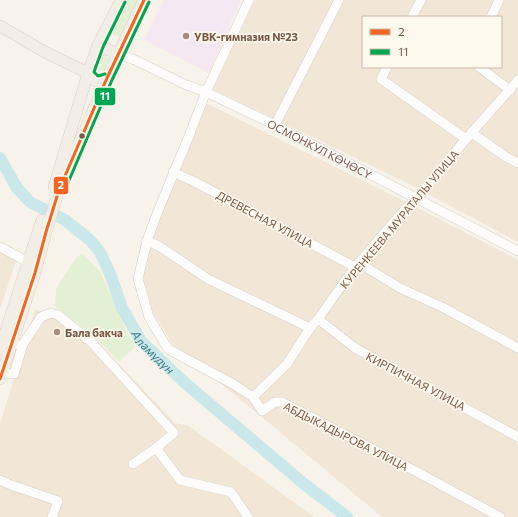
<svg xmlns="http://www.w3.org/2000/svg" width="518" height="517" font-family="Commissioner,sans-serif">
	<style>
		.residential { fill: #f2e6d7; fill-rule: evenodd }
		.education { fill: #f4e9f3 }
		.green { fill: #e4f0d3 }
		.lines { fill: none; stroke-linecap: round; stroke-linejoin: round }
		.river { stroke: #cae7ea; stroke-width: 12 }
		.minor-casing { stroke: #d7cec7; stroke-width: 10 }
		.major-casing { stroke: #dad0c8; stroke-width: 12 }
		.minor { stroke: #fefdfc; stroke-width: 9 }
		.major { stroke: #f3eee5; stroke-width: 11 }
		.bus-1-casing { stroke: #fff8ed; stroke-width: 6 }
		.bus-2-casing { stroke: #fff8ed; stroke-width: 6 }
		.bus-1 { stroke: #f26522; stroke-width: 3 }
		.bus-2 { stroke: #00a651; stroke-width: 3 }
		.poi-dot { fill: #a68f80; stroke: #fff8ed; stroke-width: 1.5 }
		.bus-dot { fill: #7a5947; stroke: #fff8ed; stroke-width: 1.5 }
		.labels { text-anchor: middle; dominant-baseline: central; stroke-width: 3.5; stroke-linejoin: round; paint-order: stroke }
		.poi-label { font-size: 11px; font-weight: bold; fill: #7a5947; stroke: #fff8ed; text-anchor: start }
		.street-label { font-size: 11px; fill: #7a5947; stroke: #fff8ed }
		.water-label { font-size: 12px; font-style: italic; fill: #3b7b87; stroke: #fff8ed }
		.line-badge { stroke: #fff8ed; stroke-width: 1.5 }
		.badge-label { font-size: 11px; text-anchor: middle; font-weight: bold; fill: #fff }
	</style>
	<rect width="100%" height="100%" fill="#f8f3ea"/>
	<!-- residential -->
	<path class="residential" d="M255,0H518V242L409,184L213,89ZM363,17H501V67H363Z
		M206,103L402,200L518,260V517H382L245,403L173,345L153,312L143,277L152,238Z
		M0,249L17,258L0,309Z
		M35,310L61,313L100,344L175,423L189,426L281,493L315,517H0V424Z"/>
	<!-- education -->
	<path class="education" d="M164,0H241L209,73L144,40Z"/>
	<!-- green -->
	<path class="green" d="M128,0H138L120,37L112,34Z
		M104,54L106,55L110,59L104,70L99,72L96,68L100,55Z
		M82,253L101,273L123,324L135,347L119,362L100,342L55,306L56,289L76,258Z"/>
	<g class="lines">
		<!-- river -->
		<path class="river" id="s1" d="M0,158L17,188L30,202L65,220L90,240L100,252L111,276L122,308L141,341L185,383L303,483L347,517"/>
		<!-- minor casing -->
		<g class="minor-casing">
			<g id="minor">
				<path d="M249,0L206,92L189,136L158,211L147,241L138,279L149,317L168,349L233,384L253,397L262,411L275,402H282L419,473L500,517"/>
				<path d="M412,17L421,0"/>
				<path d="M491,17L499,0"/>
				<path id="s2" d="M118,54L135,60L184,84L206,92L275,125L518,251"/>
				<path d="M387,67L381,79L466,139"/>
				<path d="M479,67L510,90"/>
				<path d="M275,125L339,0"/>
				<path d="M472,133L506,157L518,163"/>
				<path d="M173,172L195,182L355,267"/>
				<path d="M147,241L159,246L208,279L310,328"/>
				<path d="M0,247L28,262"/>
				<path d="M359,263L400,288L442,307L518,348"/>
				<path d="M318,319L355,348L518,437"/>
				<path d="M12,343L19,345L23,344L41,317L51,313L58,315L91,342L174,433L156,448L133,464"/>
				<path d="M0,371L10,374H14L23,344"/>
				<path d="M253,397L287,364L310,328L318,319L355,267L406,208L417,198L466,139L518,80"/>
				<path d="M156,448L180,480L231,492L248,517"/>
				<path d="M0,480L11,485L58,501L52,517"/>
			</g>
		</g>
		<!-- major casing -->
		<g class="major-casing">
			<path id="major" d="M0,26L45,52L88,73L96,81H101L107,78
				M98,45L118,54
				M54,187L88,73L98,45L121,0
				M0,349L28,262L42,220
				M0,379L35,273L46,232L59,190L107,78L144,0"/>
		</g>
		<!-- minor -->
		<use href="#minor" class="minor"/>
		<!-- major -->
		<use href="#major" class="major"/>
		<!-- bus-1 casing -->
		<g class="bus-1-casing">
			<path id="bus-1" d="M0,379L35,273L46,232L59,190L107,78L144,0"/>
		</g>
		<!-- bus-2 casing -->
		<g class="bus-2-casing">
			<path id="bus-2" d="M105,74L98,76L94,72L103,47L125,2
				M64,192L112,80L149,2"/>
		</g>
		<!-- bus-1 -->
		<use href="#bus-1" class="bus-1"/>
		<!-- bus-2 -->
		<use href="#bus-2" class="bus-2"/>
	</g>
	<!-- markers -->
	<g class="poi-dot">
		<circle cx="186" cy="36" r="4"/>
		<circle cx="57" cy="332" r="4"/>
	</g>
	<circle class="bus-dot" cx="82" cy="136" r="3.5"/>
	<g class="labels">
		<!-- poi labels -->
		<g class="poi-label">
			<text x="194" y="36">УВК-гимназия №23</text>
			<text x="65" y="332">Бала бакча</text>
		</g>
		<!-- street labels -->
		<g class="street-label">
			<text stroke="none"><textPath href="#s2" startOffset="223">ОСМОНКУЛ КӨЧӨСҮ</textPath></text>
			<text transform="translate(265 219) rotate(28)">ДРЕВЕСНАЯ УЛИЦА</text>
			<text transform="translate(399 219) rotate(-50)">КУРЕНКЕЕВА МУРАТАЛЫ УЛИЦА</text>
			<text transform="translate(416 381) rotate(28)">КИРПИЧНАЯ УЛИЦА</text>
			<text transform="translate(346 436) rotate(27)">АБДЫКАДЫРОВА УЛИЦА</text>
		</g>
		<!-- water labels -->
		<g class="water-label">
			<text stroke="none"><textPath href="#s1" startOffset="255">Аламүдүн</textPath></text>
		</g>
	</g>
	<g class="line-badge">
		<rect x="94" y="87" width="22" height="19" rx="4" fill="#00a651"/>
		<rect x="53" y="176" width="16" height="19" rx="4" fill="#f26522"/>
	</g>
	<g class="badge-label">
		<text x="105" y="100">11</text>
		<text x="61" y="189">2</text>
	</g>
	<!-- legend -->
	<rect x="362" y="16" width="140" height="52" fill="#fff8ed" stroke="#cab8ab"/>
	<rect x="370" y="29" width="20" height="6" fill="#f26522" stroke="#cab8ab"/>
	<text x="398" y="36" font-size="12" fill="#7a5947">2</text>
	<rect x="370" y="49" width="20" height="6" fill="#00a651" stroke="#cab8ab"/>
	<text x="398" y="56" font-size="12" fill="#7a5947">11</text>
</svg>
